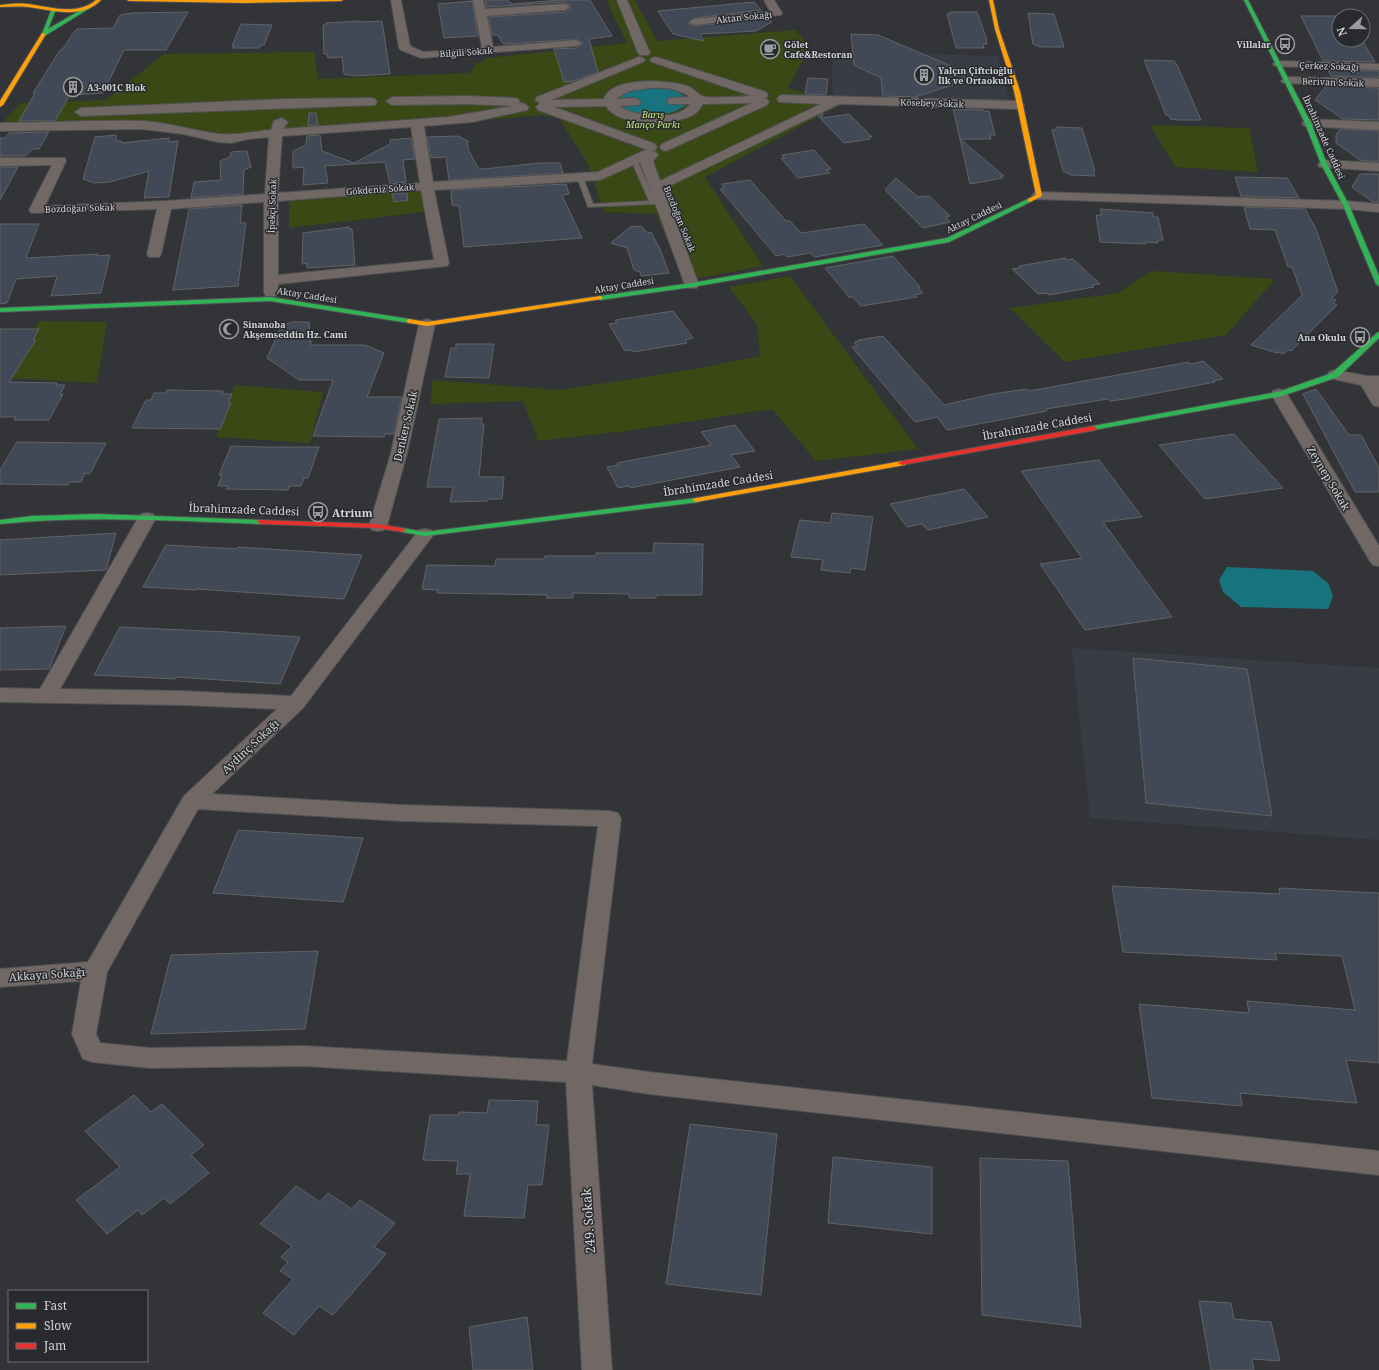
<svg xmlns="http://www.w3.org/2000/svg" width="1379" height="1370" font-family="'Noto Serif',serif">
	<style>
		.built { fill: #373c45 }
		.green { fill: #394814 }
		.water { fill: #17747f }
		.building { fill: #424956; stroke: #616365 }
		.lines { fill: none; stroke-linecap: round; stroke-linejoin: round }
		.lane-casing { stroke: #505153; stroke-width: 2 }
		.street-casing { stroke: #505153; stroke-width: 2 }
		.fast-casing { stroke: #505153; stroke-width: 2 }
		.slow-casing { stroke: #505153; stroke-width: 2 }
		.jam-casing { stroke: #505153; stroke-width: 2 }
		.lane { fill: #716866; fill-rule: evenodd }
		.street { fill: #716866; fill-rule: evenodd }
		.fast { fill: #30b455; fill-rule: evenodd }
		.slow { fill: #ff9f0a; fill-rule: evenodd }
		.jam { fill: #e5322d; fill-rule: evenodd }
		.labels { text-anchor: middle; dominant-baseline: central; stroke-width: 3; stroke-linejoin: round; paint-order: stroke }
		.far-street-label { font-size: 9px; fill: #d3d4d7; stroke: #282a2e }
		.far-poi-label { font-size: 9px; font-weight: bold; fill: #d3d4d7; stroke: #282a2e; text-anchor: start }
		.far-park-label { font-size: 9px; font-style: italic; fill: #c4e77d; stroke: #282a2e }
		.street-label { font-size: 11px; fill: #d3d4d7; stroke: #282a2e }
		.poi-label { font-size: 11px; font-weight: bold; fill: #d3d4d7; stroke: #282a2e; text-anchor: start }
		.near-street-label { font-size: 13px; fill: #d3d4d7; stroke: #282a2e }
	</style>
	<rect width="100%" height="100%" fill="#323437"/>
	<!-- built -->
	<path class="built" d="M831,51L998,56L1009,99L993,103L833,98Z
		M1072,648L1379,668V840L1090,818Z"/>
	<!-- green -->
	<path class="green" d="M606,0H635L657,41L796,30L810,47L788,88L842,104L705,177L763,266L684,281L656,214L604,212L588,164L559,118L541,115L237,141L149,126L0,125L21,103L106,100L164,54L314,52L318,79L469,73L475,67L474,63H480L486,58L627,43Z
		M1150,125L1249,128L1258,172L1175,167Z
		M427,189L424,212L289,228V200Z
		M1152,271L1275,279L1226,335L1065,362L1010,308L1118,293Z
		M790,276L918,449L816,461L772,409L626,431L538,441L523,401L430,404L433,380L560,390L689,370L760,356L757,324L729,287Z
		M39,321L107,322L97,383L11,378Z
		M235,385L323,392L310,443L216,437Z"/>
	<!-- water -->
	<path class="water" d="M650,88C660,88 687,88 686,104C674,118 630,120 619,103C619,90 640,89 650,88Z
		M1227,567L1313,571L1328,583L1333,596L1328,609L1241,607L1223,592L1219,580Z"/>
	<!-- building -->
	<path class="building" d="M485,0H507L512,4L561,0H590L612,36L589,39L598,72L573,81L564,82L554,49L576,48L583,44L577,39L507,44L502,43L498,35H492L489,17L565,12L571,8V6L565,2L486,7Z
		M472,1L478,36L444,38L438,4Z
		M754,2L761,10L694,18L688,23L694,26L768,18L772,22L756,31L700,34L704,41L673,34L658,11Z
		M188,12L166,50H124L103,93L70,95L55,121H19L35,93H33L60,50H62L74,32L77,29L113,28L120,15L132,13Z
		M950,12H977L986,37L987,44H983L984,48H956L947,14H950Z
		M1028,13L1054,14L1064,47H1041L1033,44Z
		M1301,16H1339V40H1362L1375,62L1323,61Z
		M360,21L361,22L382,21L390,74L355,76L344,74L342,57L328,58L327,54H324L323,25H326V23Z
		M241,24L272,25L264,45H261L259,48H233L234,46H232Z
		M851,34L878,35L977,77L915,97L883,96L881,78L854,65Z
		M1144,60L1174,61L1177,65L1201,120H1179L1170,119L1169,115H1166Z
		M1328,70L1379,71V78L1331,76Z
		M808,78L828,79L826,95L805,94Z
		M1326,86L1379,88V120L1343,119L1315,100Z
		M953,109L984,110V111H989L995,135H990L991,139H960Z
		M309,113H316L318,125L308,126Z
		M823,113L822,118L849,114L872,137H869L870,139L844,143L818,116Z
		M1056,127L1082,128L1095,171H1093L1095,176L1071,175L1063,171L1052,130H1056Z
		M1340,129L1379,131V162L1360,160L1336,143V135Z
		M49,132L39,149H33L25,156H0V138H5L9,133Z
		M116,135V141H121V143L169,138V142L178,141L169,197L144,198L149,171L110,182L94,183L83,179L95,137Z
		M320,135L322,151L354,163L390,144V140L411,138L415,159L403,160L406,182L390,184L385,162L325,166L328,183L303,185L304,167L293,168V151L306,145L307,136Z
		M458,136L468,141V149L478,168L484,169L539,163H560L563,173L449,180L446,157L431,158L427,137Z
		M960,139L1004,176H1000L1003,178L970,184Z
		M814,150L831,169L826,170L830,173L798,178L781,158H785L782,155Z
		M247,151L251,167L244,170L243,194L191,198L194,182L221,180L220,161L230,157L231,152Z
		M0,167H18L0,200Z
		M1360,174H1379V202H1373L1352,187Z
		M1235,177L1287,178L1299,198L1241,196Z
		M896,178L918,197L929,196L950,216L945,217L950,222L923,228L885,190Z
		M750,180L786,221H790L801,233L864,224L883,245L815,257L810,253L787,257L785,254L776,256L720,189L724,188L722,184Z
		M566,184L569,194L562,195L582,238L464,247L459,206L452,205L451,190Z
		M407,193L408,200L394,202L392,194Z
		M242,205L240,223H246L238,286L173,290L189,209Z
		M1244,207L1305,209L1316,229L1338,292L1331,299L1336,300L1333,303L1337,305L1291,351L1288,350L1284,354L1278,352L1277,353L1251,345L1302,295L1292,267H1288L1275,230L1250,229Z
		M1100,209L1153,213V217H1158L1163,240H1158V243L1146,242V244L1100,242L1096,215H1102Z
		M0,224H39L26,258L98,254L97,256L110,255L101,293L51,296L57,276L16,279L7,303L0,304Z
		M641,226L648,233L651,232L660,249L669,273L641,276L640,272L634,270L627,248L611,243L630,227Z
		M349,227V229H352L355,265L307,268V263L302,264L303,233Z
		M893,256L920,287H918L923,293L915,295L917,297L861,306L853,297H849L825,268Z
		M1065,258L1066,260L1073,259L1100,284L1092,285L1094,287L1049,295L1047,293L1038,294L1012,269L1020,268L1019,266Z
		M673,311L693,338L685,340L687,343L633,352L631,350L625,351L609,324L617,323L615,320Z
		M291,322H309L311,345H365L384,353L367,397H402L394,434H385L384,437L313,436L333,380H299L267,358L281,327Z
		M0,329H39L33,340H36L9,382L57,383L56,385H65L60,394H63L49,420H14L16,417H0Z
		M883,336L944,405L992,394L1027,389L1029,391L1189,362L1191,364L1203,361L1223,379L1213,381L1215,382L1126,399L1110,401L1108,399L1046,409L1047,411L947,430L937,417L915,422L852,347L857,346L854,342L859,341L858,340Z
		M456,344H494L489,378L445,377L451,348H456Z
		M1316,389L1349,435H1361L1379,468V492H1355L1303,394Z
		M167,390L223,391L222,394H232L228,403H231L220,429L132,428L146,400H151L154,393H166Z
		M482,418L481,424H484L479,477H504L502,499H488V501L450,502L453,487H427L439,419Z
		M735,425L755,451L731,455L740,467L630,488L629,486L618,488L607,467L618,465L617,463L711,445L701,432Z
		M1234,434L1283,488L1205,499L1159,445Z
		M17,442L85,443H106L90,474L85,473L81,482H69L68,485L0,484V470Z
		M231,446L265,447H319L308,478H304L301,486H289L288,490L226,489L228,486H218L222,475H219Z
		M1099,460L1142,517L1103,522L1172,617L1085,630L1040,564L1082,558L1021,471Z
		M964,489L988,517L928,530L922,524L907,527L890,504Z
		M832,513L873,517L865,570L851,568L850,573L821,570L823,560L791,557L800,520L830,523Z
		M116,533L106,570L0,575V540Z
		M654,543L703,544L702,595H656V598H629V594L573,593V598H547V595L437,593L438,590L422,589L427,565L495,566L496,559H544L545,556H596V553H653Z
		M166,545L237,549L238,547L362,555L344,599L197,589L196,590L143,587Z
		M66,626L49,669L0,670V628Z
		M120,627L227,632L300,637L280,684L176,677L175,679L94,675Z
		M1133,658L1247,669L1272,816L1146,803Z
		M238,830L363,838L343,902L213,893Z
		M1112,886L1280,894L1279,888L1379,893V1063L1346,1060L1357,1103L1240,1093L1242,1106L1152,1098L1139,1004L1249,1013L1247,1001L1355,1010L1342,956L1275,953L1277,960L1123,952Z
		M318,951L305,1029L151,1034L171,955Z
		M134,1095L151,1112L162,1104L204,1145L191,1155L209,1173L170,1204L164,1198L142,1215L138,1210L107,1234L76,1200L120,1167L85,1131Z
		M489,1100L538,1101L536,1125H549L542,1185H528L524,1218L464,1216L470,1174H456L458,1161L423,1160L430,1115H458L459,1112L487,1113Z
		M690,1124L777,1134L761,1295L666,1284Z
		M833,1157L932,1167V1234L828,1223Z
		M980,1158L1068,1161L1081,1327L982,1315Z
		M296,1186L320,1202L328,1193L352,1209L360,1200L395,1223L374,1247L386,1254L333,1315L319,1306L294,1335L263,1313L293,1279L280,1271L288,1262L281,1257L292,1246L260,1224Z
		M1199,1301L1231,1303L1234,1319L1271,1322L1280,1361L1252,1359L1254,1370H1211Z
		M527,1317L533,1370H473L469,1327Z"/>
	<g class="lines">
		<!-- lane casing -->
		<g class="lane-casing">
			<path id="lane" d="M634,158L637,160L656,203L655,204L588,207L577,177L578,176L583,177L593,204L649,201L631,160Z"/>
		</g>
		<!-- street casing -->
		<g class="street-casing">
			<path id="street" d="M391,0H401L410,46L423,52L482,48L473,0H483L485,9L565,4L570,7L565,10L487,16L493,47L576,40L582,43L576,46L421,58L401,50L399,48Z
				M617,0H627L650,53L648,55H640L638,53Z
				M764,0H774L782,13L781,15L694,25L689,22L694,19L770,11Z
				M639,57L643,58L645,60L643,62L551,100L604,99C611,76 670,80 687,86C694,88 697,94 702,96C706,99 744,96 752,96L652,62L650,60L652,58L656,57L766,92L768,95L766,98H762L767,99L769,102L767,105L666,151L662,150L660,147L662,144L752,103L703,104C701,106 700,110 697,112C680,127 619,128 606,106L554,107L655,144L657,147L655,150L651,151L538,110L536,107L540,103L535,100L537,97ZM649,88C663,87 678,88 690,97L669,98L667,101L669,104H690C678,122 634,117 619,106L639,105L641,102L635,98L616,99L629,91Z
				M1279,61L1379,64V70L1275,66L1273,64L1275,62Z
				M1287,77L1379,79V87L1283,83L1281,81Z
				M783,95L1018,101L1024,105L1018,109L839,104L671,185H662L699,285L697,288H687L685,285L640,162L600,180L434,190L449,263L447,266L278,284V293L276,296H266L264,293V202L171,209L161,254L159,257H149L147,254L157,209L31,213L29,210L52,165L0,166V158H65L66,161L45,206L165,201L265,194L269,137L248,139L231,143L218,142L183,134L142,129L0,131V123C47,123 94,120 141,121C168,122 193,131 219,134C236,136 254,131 271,130L274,121L282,118L288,122L283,129L448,117L513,106L468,104L392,105L386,101L392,97L468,96L514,98L518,99L520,102L518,104L523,103L529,107L527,110L472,122L424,126L433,182L598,172L643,151L647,150L656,152L658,155L653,161L660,181L821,104L779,102L777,99L779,96ZM411,127L420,183L278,193L282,136ZM421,190L434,260L278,275V201Z
				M371,98L375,99L377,102L375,105L81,116L75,112L81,108L286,99Z
				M1308,119L1379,122V130L1304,126L1302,123Z
				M1324,160L1379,163V171L1319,167L1318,164Z
				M1039,192L1346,201L1379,204V212L1346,209L1034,199L1032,196L1034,193Z
				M427,319L432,321L435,324L407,453L387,526L384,530L378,531L372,530L369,526L391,453L419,324L422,321Z
				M1335,370L1367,376H1379V407L1373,405L1361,385L1329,378L1327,375L1329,372Z
				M1279,389L1285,391L1287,394L1379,546V566L1373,565L1370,561L1271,394L1273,391Z
				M147,513L153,514L156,518L60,689L182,691L291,696L419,530L425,529L431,530L434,534L431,538L303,708L212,794L402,805L610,811L618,813L621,819L592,1064L649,1072L1379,1151V1175L649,1094L592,1085L612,1370H582L566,1082L304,1066L150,1068L92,1062L83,1059L72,1034L81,981L0,987V969L88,962L184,796L277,709L182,705L0,702V688L40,689L138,518L141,514ZM198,809L402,821L598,826L567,1061L304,1046L150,1048L100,1043L96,1034L107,972Z"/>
		</g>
		<!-- fast casing -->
		<g class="fast-casing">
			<path id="fast" d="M1244,0H1248L1311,123L1327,164L1349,205L1379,276V286L1376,284L1343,205L1321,164L1305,123Z
				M86,7L90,8L46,35L42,34L52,8L56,9L48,29Z
				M1030,198L1032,199V201L949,242L692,287L600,300L597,298L600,296L692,283L947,238Z
				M270,297L409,319L412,321L409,323L270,301L0,312V308Z
				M1379,332V338L1338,377L1282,396L1093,430L1089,428L1093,426L1278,392L1332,373L1377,333Z
				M696,498L700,500L699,502L425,536L402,532L398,530L402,528L425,532Z
				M97,514L261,520L265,522L261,524C174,521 87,515 0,524V520L32,516Z"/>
		</g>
		<!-- slow casing -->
		<g class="slow-casing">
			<path id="slow" d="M96,0H101C82,20 52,10 28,7C18,6 9,7 0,7V5C9,4 18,3 28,4C51,7 77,16 96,0Z
				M127,0H343L341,1L246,3L129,1Z
				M989,0H993L999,29L1020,91L1042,196L1030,202L1028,201V199L1036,195L1014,91L995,29Z
				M42,33L46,34L3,105L0,107V101Z
				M600,296L602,297V299L427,326L409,323L406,321L409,319L427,322Z
				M902,461L906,463L905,465L696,502L692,500L696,498Z"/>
		</g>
		<!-- jam casing -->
		<g class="jam-casing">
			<path id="jam" d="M1093,426L1097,428L1096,430L902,465L898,463L902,461Z
				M258,520L378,524L402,528L406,530L402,532L378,528L261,524L257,522Z"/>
		</g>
		<!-- lane -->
		<use href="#lane" class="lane"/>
		<!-- street -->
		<use href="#street" class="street"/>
		<!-- fast -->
		<use href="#fast" class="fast"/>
		<!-- slow -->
		<use href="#slow" class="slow"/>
		<!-- jam -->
		<use href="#jam" class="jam"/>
	</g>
	<!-- icons -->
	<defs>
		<g id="bus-ring" transform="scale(1)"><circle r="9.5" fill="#282a2e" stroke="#9b9c9f" stroke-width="1.5"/><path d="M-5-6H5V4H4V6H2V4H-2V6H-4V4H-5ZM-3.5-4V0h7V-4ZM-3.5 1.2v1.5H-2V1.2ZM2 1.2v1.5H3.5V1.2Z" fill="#9b9c9f"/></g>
		<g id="cafe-ring" transform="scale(1)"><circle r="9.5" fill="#282a2e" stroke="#9b9c9f" stroke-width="1.5"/><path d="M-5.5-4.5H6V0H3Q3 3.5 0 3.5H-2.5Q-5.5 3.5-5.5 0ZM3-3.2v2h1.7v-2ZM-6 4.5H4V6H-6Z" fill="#9b9c9f"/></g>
		<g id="building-ring" transform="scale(1)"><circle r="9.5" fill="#282a2e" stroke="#9b9c9f" stroke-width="1.5"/><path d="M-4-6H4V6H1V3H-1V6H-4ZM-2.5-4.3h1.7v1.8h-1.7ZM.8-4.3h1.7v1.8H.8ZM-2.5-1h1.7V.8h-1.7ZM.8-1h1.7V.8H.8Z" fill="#9b9c9f"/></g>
		<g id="mosque-ring" transform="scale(1)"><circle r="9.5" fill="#282a2e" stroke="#9b9c9f" stroke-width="1.5"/><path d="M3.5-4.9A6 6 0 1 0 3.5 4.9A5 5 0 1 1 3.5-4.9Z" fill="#9b9c9f"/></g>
	</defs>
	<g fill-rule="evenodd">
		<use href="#bus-ring" x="1285" y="44"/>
		<use href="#cafe-ring" x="770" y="49"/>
		<use href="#building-ring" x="924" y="75"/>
		<use href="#building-ring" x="73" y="87"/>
		<use href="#mosque-ring" x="229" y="329"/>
		<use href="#bus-ring" x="1360" y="337"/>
		<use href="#bus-ring" x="318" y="512"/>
	</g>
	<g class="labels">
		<!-- far-street labels -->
		<g class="far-street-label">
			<text transform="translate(744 17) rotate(-6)">Aktan Sokağı</text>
			<text transform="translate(466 52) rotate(-4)">Bilgili Sokak</text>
			<text transform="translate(1329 66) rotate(2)">Çerkez Sokağı</text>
			<text transform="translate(1333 82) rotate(2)">Berivan Sokak</text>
			<text transform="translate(932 103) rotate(2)">Kösebey Sokak</text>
			<text transform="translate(1324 137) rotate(66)">İbrahimzade Caddesi</text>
			<text transform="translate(380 189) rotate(-4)">Gökdeniz Sokak</text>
			<text transform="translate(272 206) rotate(-88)">İpekçi Sokak</text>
			<text transform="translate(80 208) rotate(-2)">Bozdoğan Sokak</text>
			<text transform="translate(974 217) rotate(-26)">Aktay Caddesi</text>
			<text transform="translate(680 219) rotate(68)">Bozdoğan Sokak</text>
			<text transform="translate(624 285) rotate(-9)">Aktay Caddesi</text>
			<text transform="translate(307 295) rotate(9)">Aktay Caddesi</text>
		</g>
		<!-- far-poi labels -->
		<g class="far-poi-label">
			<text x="784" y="44">Gölet<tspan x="784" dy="10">Cafe&amp;Restoran</tspan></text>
			<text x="1271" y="44" text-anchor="end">Villalar</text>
			<text x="938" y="70">Yalçın Çiftcioğlu<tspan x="938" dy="10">İlk ve Ortaokulu</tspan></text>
			<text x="87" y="87">A3-001C Blok</text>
			<text x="243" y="324">Sinanoba<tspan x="243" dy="10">Akşemseddin Hz. Cami</tspan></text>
			<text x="1346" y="337" text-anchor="end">Ana Okulu</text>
		</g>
		<!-- far-park labels -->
		<g class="far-park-label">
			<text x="653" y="114">Barış<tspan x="653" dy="10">Manço Parkı</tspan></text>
		</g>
		<!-- street labels -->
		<g class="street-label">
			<text transform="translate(405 426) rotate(-77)">Denker Sokak</text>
			<text transform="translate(1037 426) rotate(-10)">İbrahimzade Caddesi</text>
			<text transform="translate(1329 478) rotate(59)">Zeynep Sokak</text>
			<text transform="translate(718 483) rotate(-9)">İbrahimzade Caddesi</text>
			<text transform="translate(244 509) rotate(2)">İbrahimzade Caddesi</text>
			<text transform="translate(250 746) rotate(-43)">Aydinç Sokağı</text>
			<text transform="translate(47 974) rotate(-4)">Akkaya Sokağı</text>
		</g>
		<!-- poi labels -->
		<g class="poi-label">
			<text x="332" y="512">Atrium</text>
		</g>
		<!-- near-street labels -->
		<g class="near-street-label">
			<text transform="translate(588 1221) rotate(-94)">249. Sokak</text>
		</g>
	</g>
	<!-- legend -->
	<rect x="8" y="1290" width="140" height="72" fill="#282a2e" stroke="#6c6e72"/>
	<rect x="16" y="1303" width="20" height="6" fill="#30b455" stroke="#6c6e72"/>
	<text x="44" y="1310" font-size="12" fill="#d3d4d7">Fast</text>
	<rect x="16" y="1323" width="20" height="6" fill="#ff9f0a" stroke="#6c6e72"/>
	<text x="44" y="1330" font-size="12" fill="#d3d4d7">Slow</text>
	<rect x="16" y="1343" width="20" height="6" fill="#e5322d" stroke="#6c6e72"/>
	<text x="44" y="1350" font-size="12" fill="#d3d4d7">Jam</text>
	<!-- north arrow -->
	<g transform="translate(1351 28) rotate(249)"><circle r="19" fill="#282a2e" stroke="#6c6e72"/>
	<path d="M0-3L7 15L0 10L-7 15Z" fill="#9b9c9f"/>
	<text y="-6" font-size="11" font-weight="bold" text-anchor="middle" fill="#d3d4d7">N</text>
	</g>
</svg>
